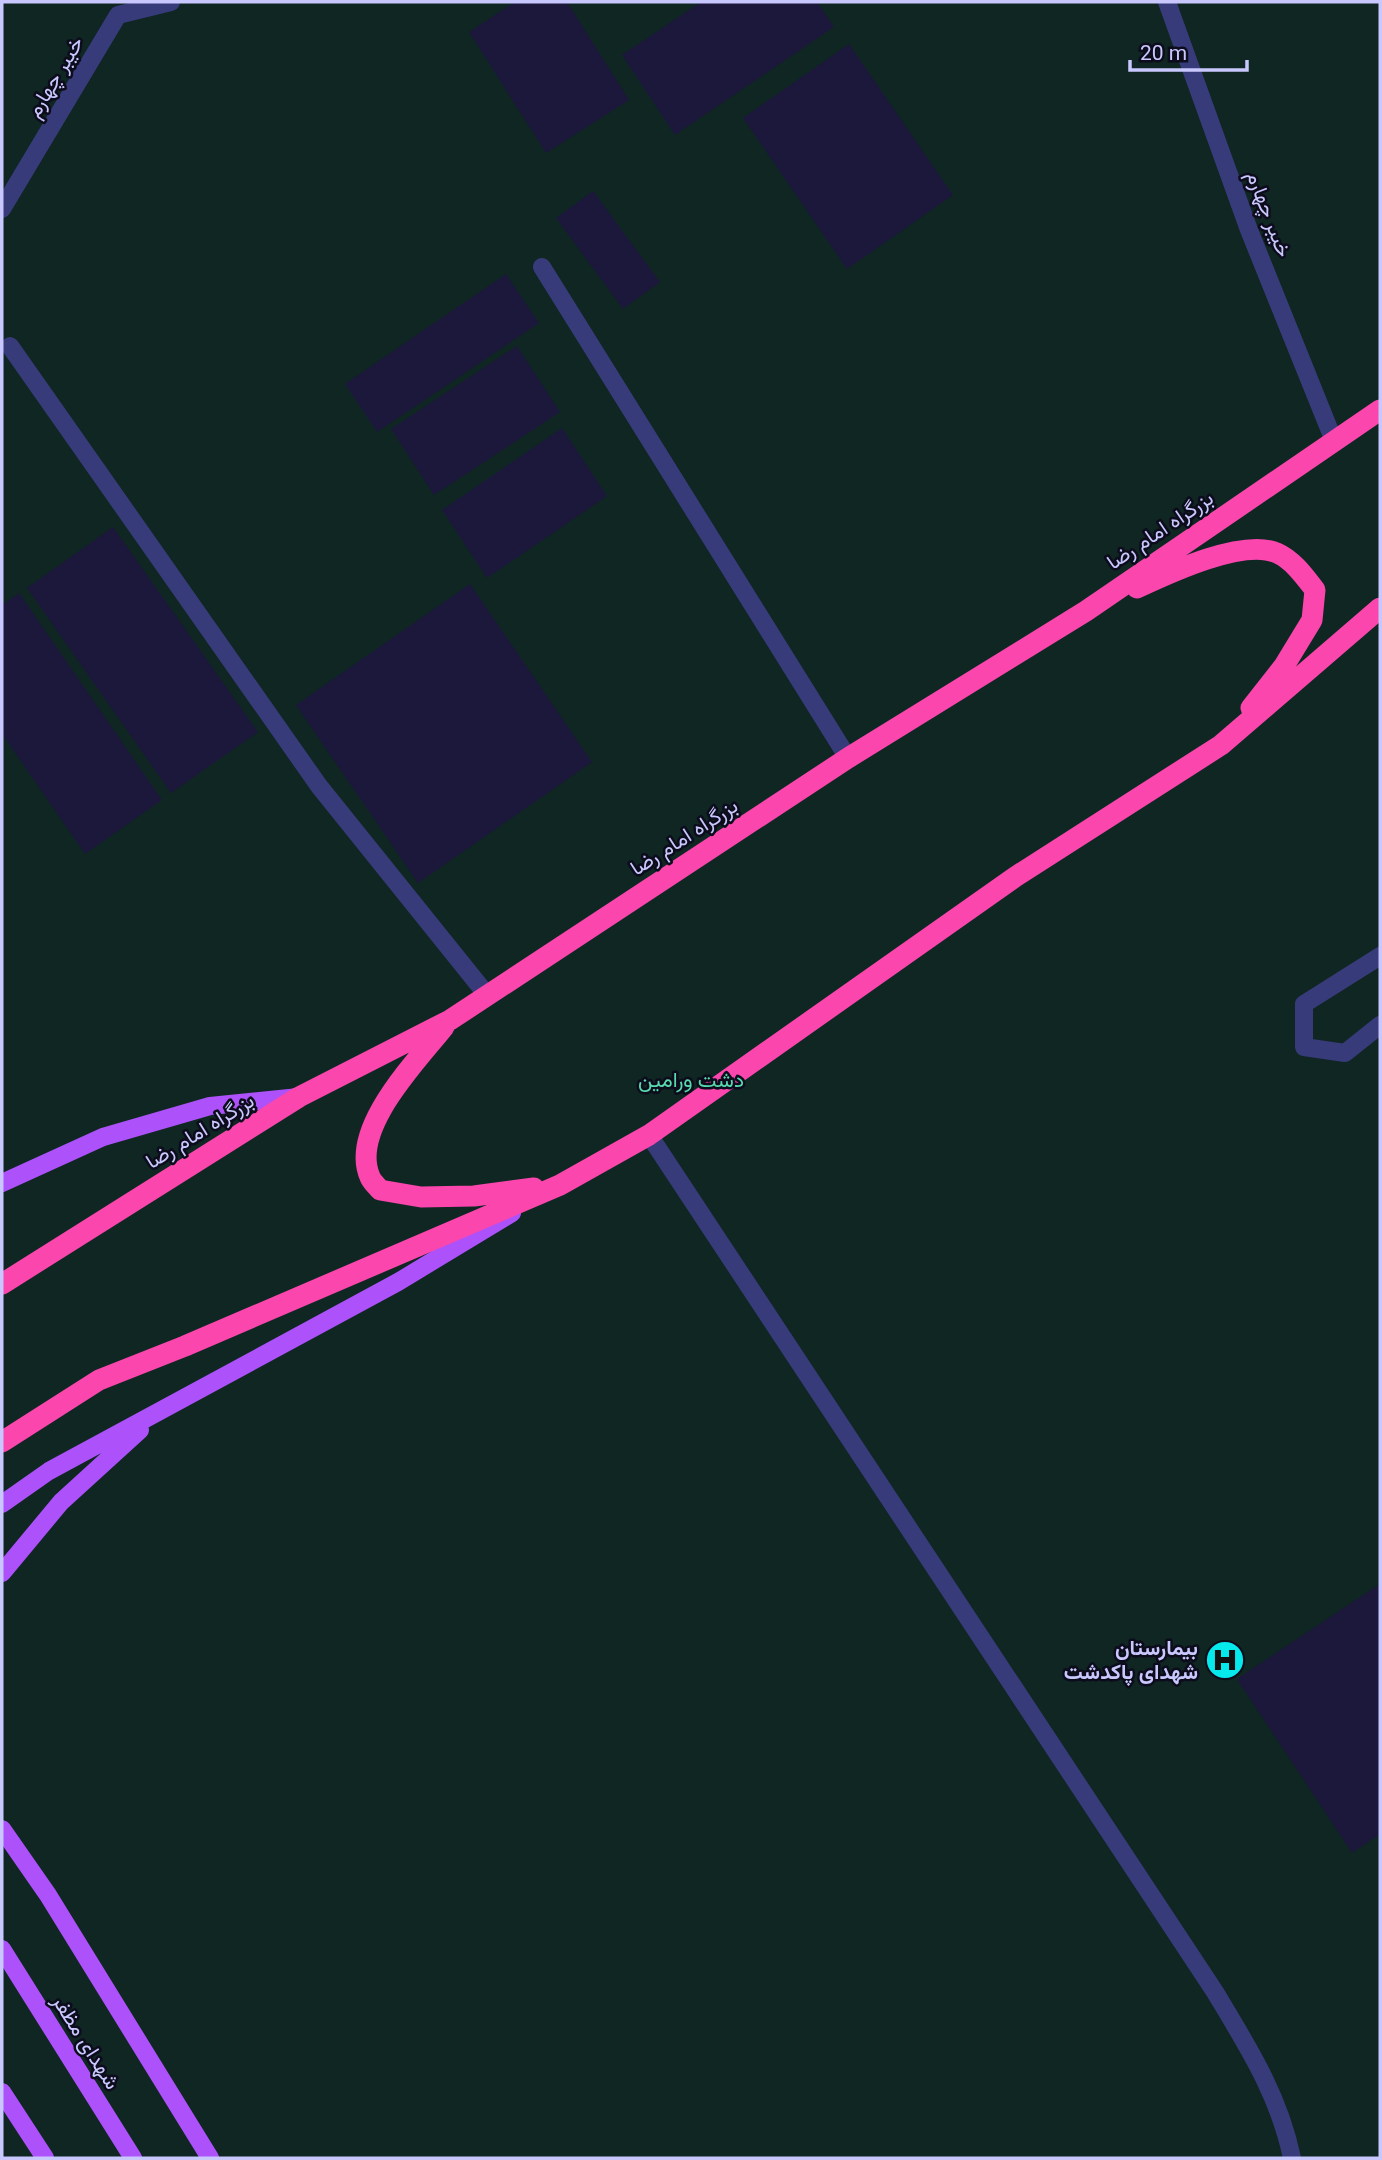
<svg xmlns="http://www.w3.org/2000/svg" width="1382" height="2160" font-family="Roboto,Vazirmatn,sans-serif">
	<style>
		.green { fill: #0f2623 }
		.building { fill: #1c183c }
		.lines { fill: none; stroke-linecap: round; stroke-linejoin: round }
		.minor { stroke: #383b7a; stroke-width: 18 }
		.major { stroke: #ad52fb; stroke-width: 18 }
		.highway { stroke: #fa46ad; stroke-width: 21 }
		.labels { text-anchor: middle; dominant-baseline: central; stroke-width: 5; stroke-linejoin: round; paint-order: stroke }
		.street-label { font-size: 21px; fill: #c9c8fe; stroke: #0d0c1c }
		.park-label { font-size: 21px; fill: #57dbae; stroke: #0d0c1c }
		.poi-label { font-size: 21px; font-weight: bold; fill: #c9c8fe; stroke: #0d0c1c; text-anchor: end }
	</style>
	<rect width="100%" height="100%" fill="#0d0c1c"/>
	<!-- green -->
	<path class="green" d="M2,2H1380V2158H2Z"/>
	<!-- building -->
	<path class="building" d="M515,2H567L629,100L546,153L469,32Z
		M701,2H817L834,27L675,135L622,55Z
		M849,44L953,195L847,269L743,118Z
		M593,191L660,282L623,309L556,218Z
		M506,274L539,323L377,432L345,384Z
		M517,346L560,412L434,495L391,429Z
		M562,428L607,496L487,578L442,510Z
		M113,527L258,732L171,793L27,588Z
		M470,584L592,762L418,883L296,705Z
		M19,593L162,800L85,854L2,734V605Z
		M1380,1584V1834L1352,1853L1237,1679Z"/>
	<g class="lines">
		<!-- minor -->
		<path class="minor" d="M1167,2L1249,230L1334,441
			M2,209L118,15L171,2
			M542,267L848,758
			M10,346L319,786L487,995
			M1380,956L1304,1004V1047L1345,1053L1380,1025
			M649,1135L1215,1992C1248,2047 1279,2095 1292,2158"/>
		<!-- major -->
		<path class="major" d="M2,1183L103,1137L210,1106L299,1097
			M2,1504L49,1471L398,1282L512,1213
			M2,1573L61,1502L140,1430
			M2,1829L48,1895L210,2158
			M2,1949L133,2158
			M2,2092L45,2158"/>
		<!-- highway -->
		<path class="highway" d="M1137,588C1169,573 1243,538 1277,553C1293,560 1305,577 1315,590L1312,620L1284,666L1251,708
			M444,1027C417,1061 349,1129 370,1177C372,1182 377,1186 380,1190L421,1197L474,1196L534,1188
			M2,1284L299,1097L450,1020L848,758L1086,611L1380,410
			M2,1442L99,1380L185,1346L560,1185L649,1135L1015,877L1221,745L1380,608"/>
	</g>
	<!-- icons -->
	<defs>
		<g id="hospital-disc" transform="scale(2.0125)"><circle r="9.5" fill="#06e9ec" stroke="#0d0c1c"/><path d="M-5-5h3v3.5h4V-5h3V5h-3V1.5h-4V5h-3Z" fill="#111"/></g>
	</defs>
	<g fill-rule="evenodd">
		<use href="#hospital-disc" x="1225" y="1660"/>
	</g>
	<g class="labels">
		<!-- street labels -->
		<g class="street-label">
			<text transform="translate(55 77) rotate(-59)">خیبر چهارم</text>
			<text transform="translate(1269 214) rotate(69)">خیبر چهارم</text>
			<text transform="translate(1160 530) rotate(-34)">بزرگراه امام رضا</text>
			<text transform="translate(684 837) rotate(-33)">بزرگراه امام رضا</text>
			<text transform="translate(200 1131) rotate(-32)">بزرگراه امام رضا</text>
			<text transform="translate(86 2042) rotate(58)">شهدای مظفر</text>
		</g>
		<!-- park labels -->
		<g class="park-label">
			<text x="691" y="1080">دشت ورامین</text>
		</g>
		<!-- poi labels -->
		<g class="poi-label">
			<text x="1198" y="1648">بیمارستان<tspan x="1198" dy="24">شهدای پاکدشت</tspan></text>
		</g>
	</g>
	<!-- border -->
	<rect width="1382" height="2160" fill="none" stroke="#c9c8fe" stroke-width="7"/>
	<!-- scale -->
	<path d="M1130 60v10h117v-10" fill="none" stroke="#c9c8fe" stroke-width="3.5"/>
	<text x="1140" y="60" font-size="21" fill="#c9c8fe" stroke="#0d0c1c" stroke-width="5" paint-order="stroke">20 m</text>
</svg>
